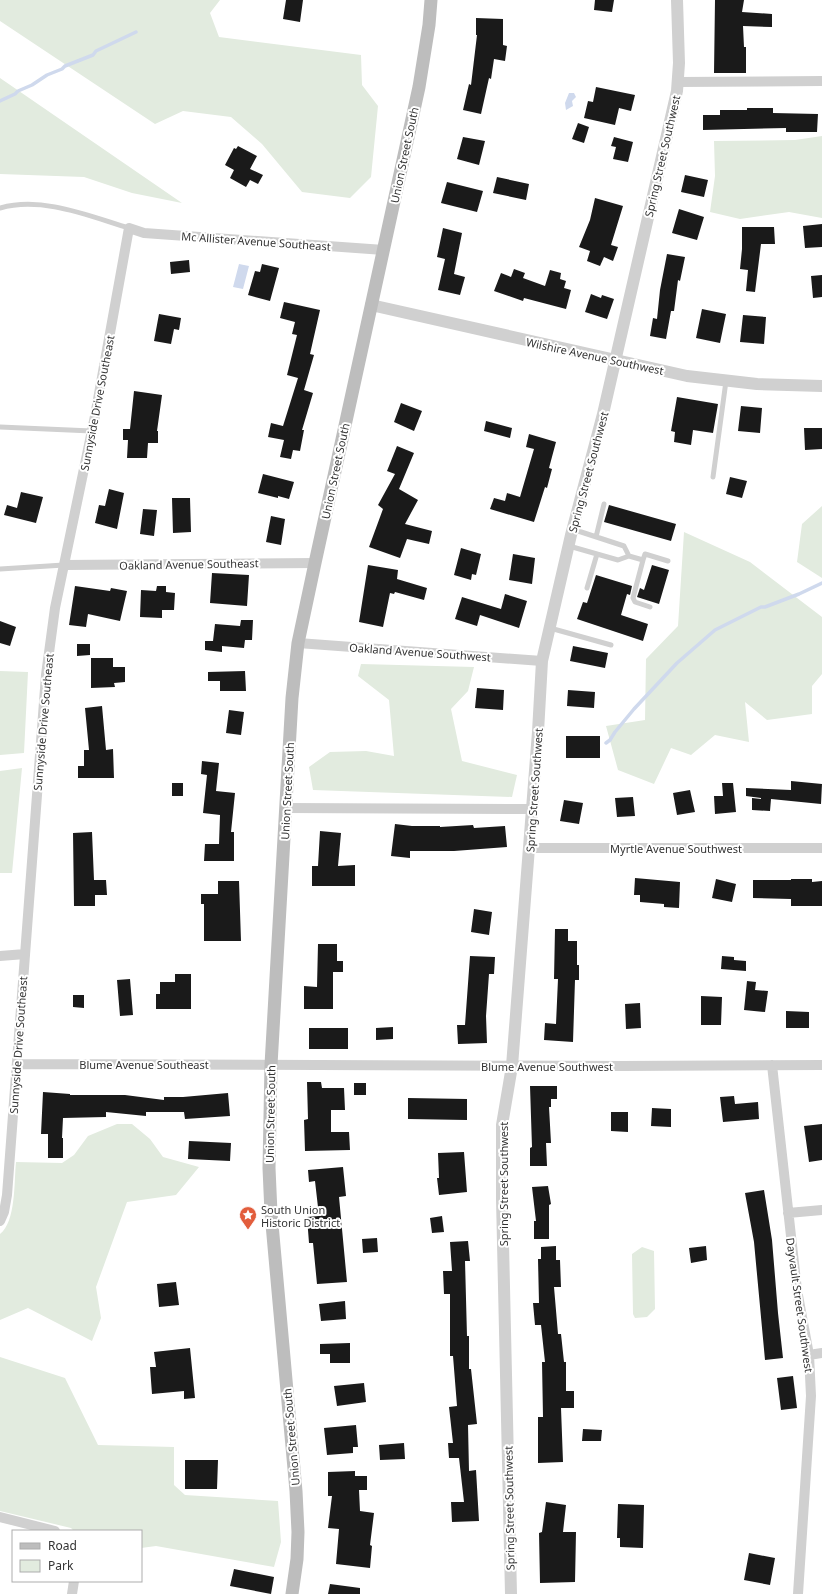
<svg xmlns="http://www.w3.org/2000/svg" width="822" height="1594" font-family="'Noto Sans',sans-serif">
	<style>
		.green { fill: #e2ebdf }
		.water { fill: #cfd9ed }
		.lines { fill: none; stroke-linecap: round; stroke-linejoin: round }
		.stream { stroke: #cfd9ed; stroke-width: 3.5 }
		.building { fill: #1a1a1a }
		.service { stroke: #d0d0d0; stroke-width: 5 }
		.minor { stroke: #d0d0d0; stroke-width: 10 }
		.tertiary { stroke: #d0d0d0; stroke-width: 12 }
		.secondary { stroke: #bdbdbd; stroke-width: 13 }
		.labels { text-anchor: middle; dominant-baseline: central; stroke-width: 4; stroke-linejoin: round; paint-order: stroke }
		.street-label { font-size: 11px; fill: #333; stroke: #fff }
		.poi-label { font-size: 11px; fill: #333; stroke: #fff; text-anchor: start }
	</style>
	<rect width="100%" height="100%" fill="#fff"/>
	<!-- green -->
	<path class="green" d="M0,0H220L210,13L219,37L361,55L362,85L378,106L371,177L350,198L302,192L262,144L231,117L183,111L155,124L0,21Z
		M0,78L182,203L132,193L84,177L0,174Z
		M822,136V218L789,212L740,219L710,212L715,176L714,141L795,140Z
		M822,506V578L797,562L802,524Z
		M684,532L750,562L822,617V674L812,686V714L767,720L745,702L749,742L715,735L691,755L671,748L654,784L618,770L606,726L645,720L646,659L678,626Z
		M361,664L474,667L468,691L451,709L462,761L517,775L512,797L313,790L309,767L330,752L366,751L394,756L389,700L358,676Z
		M0,671L28,672L24,753L0,755Z
		M22,768L12,873H0V771Z
		M117,1124H132L150,1139L163,1157L199,1167L176,1195L127,1202L96,1287L101,1318L92,1341L28,1308L0,1320V1234C16,1222 14,1182 16,1162L62,1163L74,1155L88,1136Z
		M642,1247L654,1251L655,1309L647,1317L635,1318L633,1314L632,1254Z
		M0,1357L65,1378L98,1445L174,1447V1485L185,1495L278,1501L281,1542L274,1567L156,1546L141,1548V1531H74L71,1528L0,1511Z"/>
	<!-- water -->
	<path class="water" d="M569,93H574L576,97L572,101L573,106L566,110L565,103Z
		M239,264L249,266L243,289L233,287Z"/>
	<g class="lines">
		<!-- stream -->
		<path class="stream" d="M0,101L15,94L18,91L32,85L47,75L62,69L65,66L93,55L96,51L136,32
			M606,743L610,740L615,732L634,709L677,663L715,630L761,607H765L799,594L822,583"/>
	</g>
	<!-- building -->
	<path class="building" d="M286,0H303L300,22L283,19Z
		M595,0H614L612,12L594,10Z
		M715,0H744L742,12L772,14V27L743,26L744,47H746V73H714Z
		M476,18L503,19V45L507,46L505,61L494,59L491,79L489,78L481,114L463,110L469,84L471,85L477,35H476Z
		M596,87L635,95L631,111L619,108L615,125L584,118L588,101L593,102Z
		M747,108H773V113L818,114L817,132H786V128L703,130V115H720V110H747Z
		M578,123L589,127L584,143L572,139Z
		M463,137L485,141L479,165L457,159Z
		M614,137L633,142L628,162L613,159L616,147L611,146Z
		M238,146L257,156L250,169L263,175L258,184L250,180L246,187L230,178L234,170L225,165L234,148L236,149Z
		M685,175L708,180L704,197L681,192Z
		M497,177L529,184L526,200L493,193Z
		M447,182L483,191L477,212L441,203Z
		M595,198L623,206L611,245L618,247L613,261L604,257L600,266L587,261L590,251L579,247L590,220Z
		M679,209L704,217L697,240L672,233Z
		M822,224V247L805,248L803,226Z
		M742,227H774L775,244H761L755,292L746,291L748,270L740,269L742,249Z
		M443,228L462,233L454,274L465,277L460,295L438,290L445,259L437,257Z
		M667,254L685,257L680,281L678,280L674,311H671L666,339L650,336L653,318L657,319L660,290Z
		M189,260L190,272L171,274L170,262Z
		M262,264L279,268L270,301L248,295L255,271L260,272Z
		M514,269L525,273L523,278L545,286L550,270L561,273L560,279L566,281L564,288L571,290L566,309L524,298L523,301L494,291L501,273L511,277Z
		M822,275V297L813,298L811,276Z
		M591,294L601,298L602,295L614,299L607,319L585,312Z
		M284,302L320,310L310,354L314,355L304,390L313,393L302,430H304L300,451L293,450L291,459L280,457L284,440L268,437L271,423L283,426L298,378L287,375L297,335L292,334L295,322L280,318Z
		M702,309L726,314L720,343L696,338Z
		M159,314L181,318L179,330L174,329L171,344L154,341Z
		M743,315L766,317L764,344L740,342Z
		M134,391L162,395L157,431H158V443H148L147,458H127L128,440H123V429H130Z
		M677,397L718,404L713,433L693,430L691,445L674,442L675,432L671,431Z
		M401,403L422,411L414,431L394,422Z
		M741,406L762,408L760,433L738,431Z
		M486,421L512,428L510,438L484,431Z
		M804,428H822V449L805,450Z
		M529,434L556,442L549,468L552,469L547,488L545,487L534,522L490,509L494,498L505,501L507,493L520,497L534,449L526,447Z
		M397,446L414,453L399,489L418,500L405,524L432,531L429,544L407,539L400,558L369,547L383,509L378,505L395,474L387,471Z
		M263,474L294,482L289,499L278,496V498L258,493Z
		M730,477L747,481L742,498L726,494Z
		M109,489L124,493L117,529L95,523L99,505L105,506Z
		M21,492L43,497L36,523L4,515L7,505L17,508Z
		M172,498H190L191,532L173,533Z
		M609,505L676,524L671,541L604,522Z
		M143,509L157,510L154,536L140,534Z
		M271,516L285,519L281,545L266,542Z
		M461,548L481,554L476,575L472,574L471,580L454,575Z
		M513,554L535,558L532,584L509,580Z
		M368,565L398,570L397,579L427,588L424,600L395,592L394,594L390,593L383,627L359,622Z
		M652,565L669,570L659,604L637,597L640,588L644,590Z
		M212,573L249,575L247,606L210,603Z
		M596,575L632,586L630,595L627,594L621,615L648,624L643,641L577,619L583,602L587,603Z
		M75,586L110,591L111,588L127,591L120,621L88,614L86,627L69,625Z
		M157,586H166V592L175,593L174,610H162V618L140,617L141,590L156,591Z
		M505,594L527,601L519,628L480,615L477,626L455,619L462,597L501,609Z
		M241,620H253L252,640H245L244,648L222,646V652L205,650V641H213L215,624L240,626Z
		M0,621L16,627L10,646L0,643Z
		M77,644H90V655L77,656Z
		M573,646L608,653L605,668L570,661Z
		M91,658H113V667H125V682L114,683L115,687L91,688Z
		M245,671L246,691H220V681H208V672Z
		M477,688L504,690L503,710L475,708Z
		M568,690L595,692L594,708L567,706Z
		M102,706L106,750L113,749L114,778H78V766H84V750H89L85,708Z
		M229,710L244,712L241,735L226,733Z
		M566,736H600V758H566Z
		M202,761L219,763L216,791L235,793L231,832H234V861H204L205,844H219L220,815L203,813L207,775L201,774Z
		M791,781L822,784L821,804L771,799L770,811L752,810V798L761,799V798L746,796V788L791,790Z
		M172,783H183V796H172Z
		M722,783H733L736,812L715,814L714,796H723Z
		M690,790L695,812L677,815L673,793Z
		M633,797L635,816L617,817L615,798Z
		M564,800L583,803L579,824L560,821Z
		M395,824L412,826H440V827L473,825L474,828L505,826L507,847L454,851H410V858L391,856Z
		M320,831L341,833L338,866L355,865V886H312V866H318Z
		M92,832L94,880H106L107,895H95V906H74L73,833Z
		M635,878L680,882L679,908L664,907V904L640,902V895H634Z
		M716,879L736,884L732,902L712,898Z
		M791,879H812V882L822,881V906H791V899L753,898V880H791Z
		M218,881H239L241,941H204V904H201V894H218Z
		M474,909L492,912L489,935L471,932Z
		M555,929H568V941H577V965H579V980H575L573,1042L544,1040L545,1023L556,1024L558,979H554Z
		M318,944H337V961H343V972H333V1009H304V986L317,987Z
		M470,956L495,957L494,974H489L486,1016L487,1043L458,1044L457,1025H465Z
		M722,956L734,957V960L746,961V971L721,969Z
		M175,974H191V1009H156V994H160V982H175Z
		M130,979L133,1015L120,1016L117,980Z
		M747,981L756,982L755,990L768,991L765,1012L744,1010Z
		M73,995H84V1008L73,1007Z
		M701,996L722,997L721,1025H701Z
		M640,1003L641,1028L626,1029L625,1004Z
		M786,1011L809,1012V1028H786Z
		M393,1027V1039L376,1040V1028Z
		M309,1028H348V1049H309Z
		M307,1082H321L322,1088H344L345,1110H331V1132H349L350,1150L305,1151L304,1120L308,1119Z
		M354,1083H366V1095H354Z
		M530,1086H557V1099H551V1107H549L551,1143H546L547,1166H530V1148L532,1147Z
		M43,1092L70,1094V1095H125L164,1100V1097H183L228,1093L230,1116L185,1119L184,1112H146V1116L106,1112V1117L63,1118L62,1138H63V1158H48V1134H41Z
		M734,1096L735,1104L758,1102L759,1119L723,1122L720,1097Z
		M408,1098L467,1099V1120L408,1119Z
		M652,1108L671,1109V1127L651,1126Z
		M611,1112H628V1132L611,1131Z
		M822,1124V1160L809,1162L804,1126Z
		M189,1141L231,1143L230,1161L188,1159Z
		M464,1152L467,1192L439,1195L437,1178H439L438,1153Z
		M343,1167L346,1196L339,1197L347,1282L317,1284L313,1243H309L307,1217L319,1216L315,1181L309,1182L308,1170Z
		M548,1186L551,1204L549,1205V1239H534V1221H536L532,1187Z
		M764,1190L772,1240L778,1313L783,1358L765,1360L754,1242L745,1193Z
		M442,1216L444,1232L432,1233L430,1218Z
		M377,1238L378,1252L363,1253L362,1239Z
		M468,1241L470,1261H465L467,1336H469V1369H471L477,1424L468,1425L469,1471L476,1470L479,1521L452,1522L451,1502H464L459,1458H449L448,1443H453L449,1407L457,1406L453,1356H450V1294H444L443,1271H452L450,1242Z
		M556,1246V1260H560L561,1287H554L558,1334H561L564,1362H566V1391H574V1408H561L563,1462L538,1463V1417H543L542,1362H545L541,1325H535L533,1303H539L538,1259H541V1247Z
		M706,1246L707,1260L691,1263L689,1248Z
		M176,1282L179,1305L159,1307L157,1284Z
		M345,1301L346,1319L321,1321L319,1304Z
		M350,1343V1363H330V1354H320V1344Z
		M190,1348L195,1398L184,1399V1391L152,1394L150,1367H156L154,1352Z
		M793,1376L797,1408L781,1410L777,1378Z
		M364,1383L366,1402L337,1406L334,1386Z
		M356,1425L358,1447H353V1453L327,1455L324,1428Z
		M583,1429L602,1430L601,1441H582Z
		M404,1443L405,1459L380,1460L379,1445Z
		M185,1460H218L217,1489H185Z
		M355,1471V1476H367V1490H359L360,1511L374,1513L370,1545L372,1546L370,1568L336,1564L339,1529L328,1528L332,1496H328V1472Z
		M546,1502L566,1505L563,1532H576L575,1582L540,1583L539,1533L542,1532Z
		M618,1504L644,1505L643,1548L620,1547V1538H617Z
		M749,1553L775,1558L770,1585L744,1580Z
		M234,1569L274,1577L271,1594L230,1586Z
		M330,1584L360,1588V1594H328Z"/>
	<g class="lines">
		<!-- service -->
		<path class="service" d="M0,208C42,196 89,216 129,228
			M0,427L92,431
			M713,477L726,381
			M596,537L604,504
			M569,546L618,560L629,556L624,546L572,529
			M629,556L643,560L633,598L635,602L650,607
			M643,560L645,554L668,561
			M0,569L64,565
			M587,588L597,554
			M550,628L611,645"/>
		<!-- minor -->
		<path class="minor" d="M678,82L822,81
			M64,565L315,563
			M298,643L542,661
			M286,808L532,809
			M529,848H822
			M0,956L25,954
			M17,1064L622,1066L822,1065
			M772,1065L797,1290L809,1355L811,1396L798,1594
			M788,1213L822,1210
			M0,1221L4,1212L7,1195L46,675L55,608L95,416L129,228L144,233L384,250
			M809,1355L822,1353
			M0,1517L55,1531
			M72,1594L74,1581"/>
		<!-- tertiary -->
		<path class="tertiary" d="M371,305L687,376L757,384L822,386
			M511,1594L502,1199V1125L512,1066L538,732L542,661L571,535L603,414L677,91L679,63L677,0"/>
		<!-- secondary -->
		<path class="secondary" d="M292,1594L297,1559L298,1532L296,1491L271,1213L269,1168L271,1065L292,698L298,643L315,563L419,87L429,25L431,0"/>
	</g>
	<!-- icons -->
	<defs>
		<g id="sight-pin" transform="scale(0.9)"><path d="M0 17L-7.5 6A9.5 9.5 0 1 1 7.5 6Z" fill="#e25d3c" stroke="#fff"/><path d="M0-6L1.8-2.2L6-1.7L2.9 1.2L3.7 5.4L0 3.3L-3.7 5.4L-2.9 1.2L-6-1.7L-1.8-2.2Z" fill="#fff"/></g>
	</defs>
	<g fill-rule="evenodd">
		<use href="#sight-pin" x="248" y="1215"/>
	</g>
	<g class="labels">
		<!-- street labels -->
		<g class="street-label">
			<text transform="translate(404 155) rotate(-78)">Union Street South</text>
			<text transform="translate(662 156) rotate(-77)">Spring Street Southwest</text>
			<text transform="translate(256 241) rotate(4)">Mc Allister Avenue Southeast</text>
			<text transform="translate(595 356) rotate(12)">Wilshire Avenue Southwest</text>
			<text transform="translate(97 403) rotate(-79)">Sunnyside Drive Southeast</text>
			<text transform="translate(335 471) rotate(-78)">Union Street South</text>
			<text transform="translate(588 472) rotate(-75)">Spring Street Southwest</text>
			<text transform="translate(189 564) rotate(-1)">Oakland Avenue Southeast</text>
			<text transform="translate(420 652) rotate(4)">Oakland Avenue Southwest</text>
			<text transform="translate(43 722) rotate(-85)">Sunnyside Drive Southeast</text>
			<text transform="translate(534 790) rotate(-86)">Spring Street Southwest</text>
			<text transform="translate(287 791) rotate(-87)">Union Street South</text>
			<text x="676" y="848">Myrtle Avenue Southwest</text>
			<text transform="translate(18 1045) rotate(-86)">Sunnyside Drive Southeast</text>
			<text x="144" y="1064">Blume Avenue Southeast</text>
			<text x="547" y="1066">Blume Avenue Southwest</text>
			<text transform="translate(270 1114) rotate(-89)">Union Street South</text>
			<text transform="translate(503 1184) rotate(-90)">Spring Street Southwest</text>
			<text transform="translate(800 1305) rotate(82)">Dayvault Street Southwest</text>
			<text transform="translate(291 1437) rotate(-95)">Union Street South</text>
			<text transform="translate(509 1508) rotate(-91)">Spring Street Southwest</text>
		</g>
		<!-- poi labels -->
		<g class="poi-label">
			<text x="261" y="1209">South Union<tspan x="261" dy="13">Historic District</tspan></text>
		</g>
	</g>
	<!-- legend -->
	<rect x="12" y="1530" width="130" height="52" fill="#ffffff" stroke="#adadad"/>
	<rect x="20" y="1543" width="20" height="6" fill="#bdbdbd" stroke="#adadad"/>
	<text x="48" y="1550" font-size="12" fill="#333333">Road</text>
	<rect x="20" y="1560" width="20" height="12" fill="#e2ebdf" stroke="#adadad"/>
	<text x="48" y="1570" font-size="12" fill="#333333">Park</text>
</svg>
